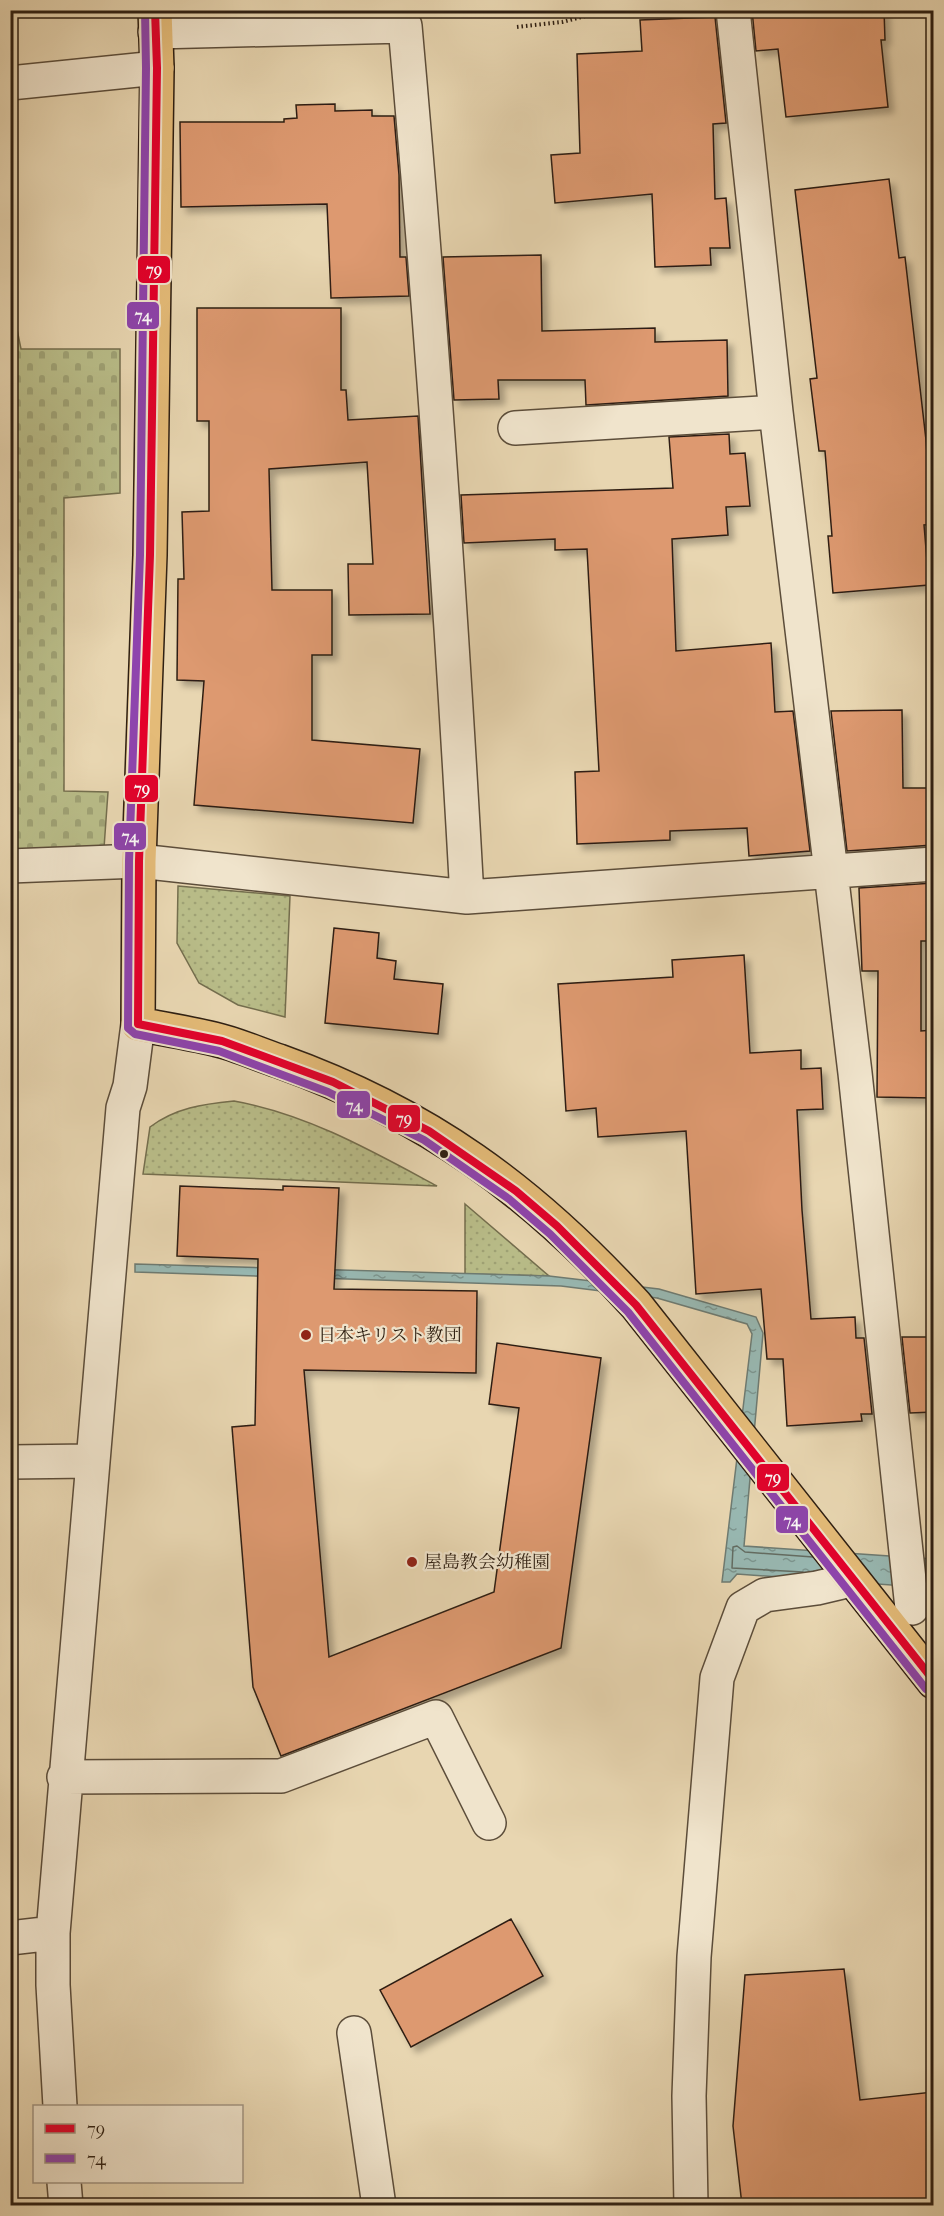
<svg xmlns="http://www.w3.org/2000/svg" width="944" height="2216" font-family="'IM FELL French Canon','Noto Serif JP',serif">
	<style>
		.grass { fill: url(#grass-dots); stroke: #746e4e; stroke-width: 1.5 }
		.cemetery { fill: url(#cemetery-stones); stroke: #746e4e; stroke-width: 1.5 }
		.water { fill: url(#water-ripples); stroke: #6e7b72; stroke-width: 1.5 }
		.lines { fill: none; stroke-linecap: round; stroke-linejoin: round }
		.shore { stroke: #636c62; stroke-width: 1.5 }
		.building { fill: #dd9970; stroke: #2e1f12; stroke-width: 1.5; filter: url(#shadow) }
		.minor-casing { stroke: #5c4d3a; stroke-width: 36 }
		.major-casing { stroke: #2e1f12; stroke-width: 36 }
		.path { stroke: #2e1f12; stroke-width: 4; stroke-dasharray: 1.5 3; stroke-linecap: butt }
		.minor { stroke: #f0e4cc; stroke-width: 33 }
		.major { stroke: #e4bb78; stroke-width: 33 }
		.bus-1-casing { stroke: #f0e4cc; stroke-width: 12 }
		.bus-2-casing { stroke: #f0e4cc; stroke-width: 12 }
		.bus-1 { stroke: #e4002b; stroke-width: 8 }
		.bus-2 { stroke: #8e44ad; stroke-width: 8 }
		.bus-dot { fill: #2e1f12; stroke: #f0e4cc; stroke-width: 2 }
		.poi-dot { fill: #8f2418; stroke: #f0e4cc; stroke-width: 2 }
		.labels { text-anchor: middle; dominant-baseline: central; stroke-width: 4.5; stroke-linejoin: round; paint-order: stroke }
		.poi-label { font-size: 18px; fill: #2e1f12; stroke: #f0e4cc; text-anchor: start }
		.line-badge { stroke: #f0e4cc; stroke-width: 2 }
		.badge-label { font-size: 16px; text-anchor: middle; font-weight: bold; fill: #fff }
	</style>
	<defs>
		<pattern id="grass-dots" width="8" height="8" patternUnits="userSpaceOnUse" patternTransform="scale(1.5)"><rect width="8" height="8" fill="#b9bd89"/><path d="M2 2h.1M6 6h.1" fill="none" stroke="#9fa275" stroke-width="1.8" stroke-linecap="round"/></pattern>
		<pattern id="cemetery-stones" width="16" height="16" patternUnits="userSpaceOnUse" patternTransform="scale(1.5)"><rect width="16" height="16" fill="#b9bd89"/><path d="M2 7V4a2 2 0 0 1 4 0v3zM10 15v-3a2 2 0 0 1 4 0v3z" fill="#9fa275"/></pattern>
		<pattern id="water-ripples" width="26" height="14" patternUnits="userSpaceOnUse" patternTransform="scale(1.5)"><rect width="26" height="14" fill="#98b8b2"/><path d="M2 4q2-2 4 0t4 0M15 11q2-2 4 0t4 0" fill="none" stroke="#7c958f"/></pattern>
		<filter id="shadow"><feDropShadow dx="5.5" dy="5.5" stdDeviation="3" flood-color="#0004"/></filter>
	</defs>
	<rect width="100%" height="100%" fill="#e8d6b1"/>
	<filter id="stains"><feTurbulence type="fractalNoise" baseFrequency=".00333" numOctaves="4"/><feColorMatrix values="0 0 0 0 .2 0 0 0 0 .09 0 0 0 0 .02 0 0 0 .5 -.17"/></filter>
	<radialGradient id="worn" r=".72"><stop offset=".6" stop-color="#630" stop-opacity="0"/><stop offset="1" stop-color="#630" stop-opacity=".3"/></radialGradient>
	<!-- grass -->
	<path class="grass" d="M178,886L290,896L285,1017L238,1005L199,983L177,943Z
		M234,1101C307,1114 372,1151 437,1186L143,1174L150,1127C175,1108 203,1104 234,1101Z
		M465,1204L549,1276L465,1274Z"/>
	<!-- cemetery -->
	<path class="cemetery" d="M10,295L21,349H120V493L64,498V791L108,792L104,848L11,852Z"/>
	<!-- water -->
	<path class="water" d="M135,1264L549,1276L659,1289L756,1317L763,1333L744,1546L933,1559V1588L737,1574L730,1582H722L752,1334L747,1324L657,1298L561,1286L135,1272Z"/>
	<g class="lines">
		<!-- shore -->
		<path class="shore" d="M803,1572L732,1568L733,1547L737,1546L745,1552L813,1557"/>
	</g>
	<!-- building -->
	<path class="building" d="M752,10H884L885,40H881L888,107L786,117L778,49L756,51Z
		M715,17L726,123L713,124L715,199L726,198L730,248H710L711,265L655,267L652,194L555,203L551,155L580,153L577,54L642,51L640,20Z
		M335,104V111L372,110V116H394L399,175L400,257H406L409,296L331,298L327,204L181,207L180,122H284V119L297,118L296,105Z
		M889,179L899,258L905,257L926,440L932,524L924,525L929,585L833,593L828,536H832L825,451H819L810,379L817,378L795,190Z
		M541,255L542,331L655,328V342L727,340L728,396L586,405L585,380H498L499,399L454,400L443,257Z
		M197,308H341V390H346L348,420L418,416L430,614L349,615L348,564H373L367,462L269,469L272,590H332V655H312V740L420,749L413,823L194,805L204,681L177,680L178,579H184L182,512L209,511V421H197Z
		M729,434L730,454L745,453L750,506L726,507L728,535L672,539L676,651L771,643L775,712L793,711L810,851L749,856L747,828L670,831V840L577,844L575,772L599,771L587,549L555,550V539L464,543L461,495L673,488L669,437Z
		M902,710L903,788H933V845L847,851L831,711Z
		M933,883V941H921V1031L933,1030V1098L877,1097L878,971H862L859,888Z
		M334,928L379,933L377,958L396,961L394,979L443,984L438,1034L325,1023Z
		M744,955L750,1053L801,1050V1069L821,1068L823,1109L797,1110L802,1210L811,1319L855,1317L856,1338H864L872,1414H861L862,1421L787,1426L783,1359H767L761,1289L696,1294L686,1131L598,1137L596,1108L566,1111L558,984L673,977L672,960Z
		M180,1186L283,1190V1186L339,1188L334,1289L477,1291L476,1373L304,1370L329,1657L494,1592L519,1408L489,1404L497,1343L601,1358L561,1648L281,1756L253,1687L232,1427L255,1425L258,1259L177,1256Z
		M902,1337H933V1412L910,1413Z
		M511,1919L543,1976L411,2047L380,1990Z
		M844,1969L860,2100L933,2092V2205H742L733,2126L745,1975Z"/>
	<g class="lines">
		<!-- minor casing -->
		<g class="minor-casing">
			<path id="minor" d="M733,10L776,412L855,1073L912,1608
				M155,32L405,26C431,316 451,607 467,897
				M10,83L157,68
				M515,428L776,412
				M10,866L139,861L467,897L934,864
				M10,1462L91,1461
				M64,1777L281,1776L436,1717L489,1823
				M10,1938L53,1933
				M354,2033L379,2206
				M60,2106L53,1985V1933L123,1108L130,1086L138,1024
				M64,2182L66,2206
				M691,2206L689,2096L694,1957L717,1678L743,1608L765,1595L817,1588L851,1580"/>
		</g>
		<!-- major casing -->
		<g class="major-casing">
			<path id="major" d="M155,10L157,68L150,555L139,861L138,1024C163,1029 189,1033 214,1039C236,1044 258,1054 279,1061C427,1114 531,1190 636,1305L934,1682"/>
		</g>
		<!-- path -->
		<path class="path" d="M924,10L934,32
			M517,27L562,22L609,10"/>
		<!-- minor -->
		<use href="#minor" class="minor"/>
		<!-- major -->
		<use href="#major" class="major"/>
		<!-- bus-1 casing -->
		<g class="bus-1-casing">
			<path id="bus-1" d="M155,10L157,68L150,555L139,861L138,1024L222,1041L333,1082L429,1131L516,1191L557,1226L636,1305L934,1681"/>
		</g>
		<!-- bus-2 casing -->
		<g class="bus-2-casing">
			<path id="bus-2" d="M145,10L146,68L140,555L129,861L128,1028L135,1034L219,1051L328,1092L424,1140L509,1199L550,1234L628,1312L926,1689"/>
		</g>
		<!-- bus-1 -->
		<use href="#bus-1" class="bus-1"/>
		<!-- bus-2 -->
		<use href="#bus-2" class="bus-2"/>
	</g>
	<!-- markers -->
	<circle class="bus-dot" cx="444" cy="1154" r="5"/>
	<g class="poi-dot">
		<circle cx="306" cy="1335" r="6"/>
		<circle cx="412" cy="1562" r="6"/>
	</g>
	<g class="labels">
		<!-- poi labels -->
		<g class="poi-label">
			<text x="318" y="1335">日本キリスト教団</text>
			<text x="424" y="1562">屋島教会幼稚園</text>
		</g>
	</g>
	<g class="line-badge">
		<rect x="137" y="255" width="34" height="29" rx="6" fill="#e4002b"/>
		<rect x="126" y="301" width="34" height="29" rx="6" fill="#8e44ad"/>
		<rect x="124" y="774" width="35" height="29" rx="6" fill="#e4002b"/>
		<rect x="113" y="822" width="34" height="29" rx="6" fill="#8e44ad"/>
		<rect x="336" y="1090" width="35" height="29" rx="6" fill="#8e44ad"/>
		<rect x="387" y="1104" width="34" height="29" rx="6" fill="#e4002b"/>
		<rect x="756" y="1463" width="34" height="29" rx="6" fill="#e4002b"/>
		<rect x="775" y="1505" width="34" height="29" rx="6" fill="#8e44ad"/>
	</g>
	<g class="badge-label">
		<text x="154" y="275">79</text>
		<text x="143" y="321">74</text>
		<text x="142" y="794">79</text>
		<text x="130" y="842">74</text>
		<text x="354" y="1111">74</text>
		<text x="404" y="1124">79</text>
		<text x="773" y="1483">79</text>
		<text x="792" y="1526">74</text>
	</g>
	<!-- margin -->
	<rect width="944" height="2216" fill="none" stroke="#e8d6b1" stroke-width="36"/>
	<rect x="12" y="12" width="920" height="2192" fill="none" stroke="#2e1f12" stroke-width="3"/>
	<rect x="18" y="18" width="908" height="2180" fill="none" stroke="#2e1f12" stroke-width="1.5"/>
	<!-- legend -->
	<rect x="33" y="2105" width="210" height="78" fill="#f0e4cc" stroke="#a29582" stroke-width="1.5"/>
	<rect x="45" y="2124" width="30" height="9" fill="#e4002b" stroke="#a29582" stroke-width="1.5"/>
	<text x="87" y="2135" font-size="18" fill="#2e1f12">79</text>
	<rect x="45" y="2154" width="30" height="9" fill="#8e44ad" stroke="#a29582" stroke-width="1.5"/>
	<text x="87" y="2165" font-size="18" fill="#2e1f12">74</text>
	<rect width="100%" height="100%" filter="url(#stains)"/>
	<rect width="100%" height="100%" fill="url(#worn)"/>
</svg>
